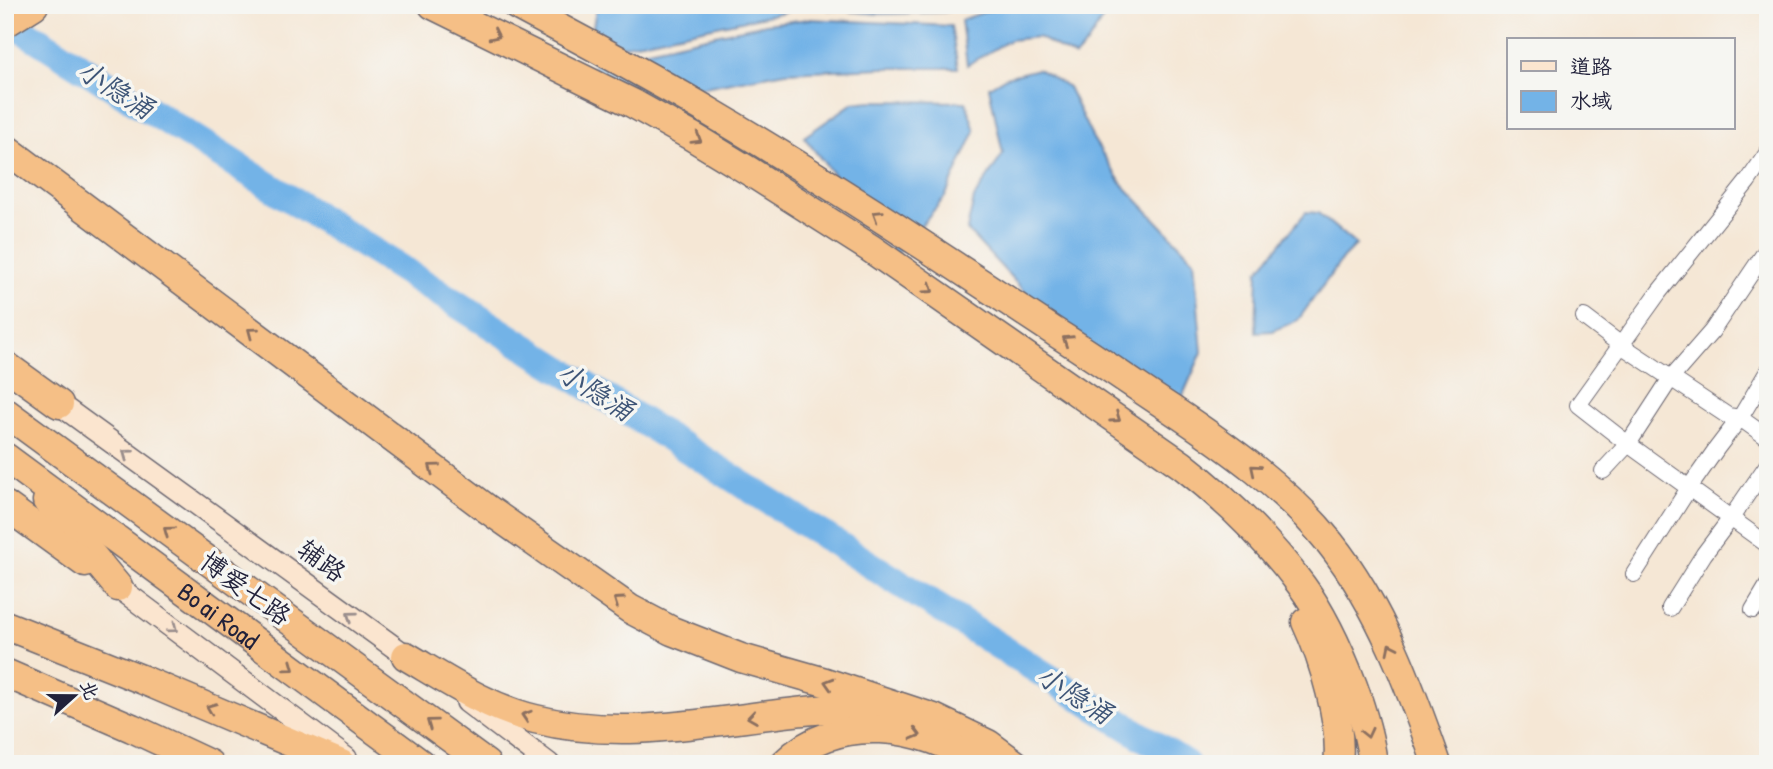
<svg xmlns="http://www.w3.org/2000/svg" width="1773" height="769" font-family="'Patrick Hand','LXGW WenKai TC',sans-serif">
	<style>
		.water { fill: #73b3e7; stroke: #4a6a91; stroke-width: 2 }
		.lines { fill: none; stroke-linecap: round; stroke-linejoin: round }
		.river { stroke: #73b3e7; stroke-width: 28 }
		.street-casing { stroke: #6c6771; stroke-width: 18 }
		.secondary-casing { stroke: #6c6771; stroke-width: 24 }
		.highway-casing { stroke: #6c6771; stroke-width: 31 }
		.street { stroke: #fff; stroke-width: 16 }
		.secondary { stroke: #fbe5cf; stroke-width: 21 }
		.highway { stroke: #f5bf86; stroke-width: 28 }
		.oneway { stroke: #8c7060 }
		.oneway2 { stroke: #998d8c }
		.labels { text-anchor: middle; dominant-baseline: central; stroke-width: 7; stroke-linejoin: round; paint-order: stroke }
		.street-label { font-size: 26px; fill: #22223b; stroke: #f6f6f2 }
		.water-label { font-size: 28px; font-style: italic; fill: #3e5577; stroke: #f6f6f2 }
	</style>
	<rect width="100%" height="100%" fill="#f6f6f2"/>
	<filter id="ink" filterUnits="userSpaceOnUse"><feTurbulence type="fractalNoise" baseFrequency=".0143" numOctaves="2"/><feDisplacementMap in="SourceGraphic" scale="14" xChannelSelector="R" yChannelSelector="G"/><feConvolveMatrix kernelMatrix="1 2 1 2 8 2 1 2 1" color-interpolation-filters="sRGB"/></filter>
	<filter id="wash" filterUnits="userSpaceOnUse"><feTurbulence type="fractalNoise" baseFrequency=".00686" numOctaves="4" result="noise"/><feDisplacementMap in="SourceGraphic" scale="28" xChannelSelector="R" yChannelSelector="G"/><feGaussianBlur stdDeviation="1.57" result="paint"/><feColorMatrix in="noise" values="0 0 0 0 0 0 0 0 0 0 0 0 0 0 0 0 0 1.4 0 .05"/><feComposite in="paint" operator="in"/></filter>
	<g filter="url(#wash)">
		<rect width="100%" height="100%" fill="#f5e7d5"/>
		<!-- water -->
		<path class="water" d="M597,5H789V11L588,53Z
			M822,5H966L945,12L879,14L827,9Z
			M1005,5H1110L1111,6L1087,44L1075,57L1038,37L1010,40L967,65L961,20Z
			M809,19L951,26L958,68H882L786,72L611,104L594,100V62L765,24Z
			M1038,69L1068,87L1092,137L1121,183L1194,260L1202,352L1180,402L1066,336L967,230L974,198L1003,154L989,87L1006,77Z
			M871,101L966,102L975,131L945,197L896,255L804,137L853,103Z
			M1306,212L1318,213L1356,245L1343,258L1298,320L1273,331L1256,332L1258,271Z"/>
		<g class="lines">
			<!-- river -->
			<path class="river" d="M5,19L1186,764"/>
		</g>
	</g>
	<g filter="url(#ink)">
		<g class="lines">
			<!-- street casing -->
			<g class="street-casing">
				<path id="street" d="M1768,152L1748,181L1659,292L1578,405L1628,444L1768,545
					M1584,317L1621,345L1728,416L1740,418L1768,438
					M1603,471L1628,444L1671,378L1712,331L1768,248
					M1634,574L1689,488L1717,448L1740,418L1768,371
					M1670,608L1704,554L1731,518L1768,464
					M1753,610L1768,585"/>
			</g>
			<!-- secondary casing -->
			<g class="secondary-casing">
				<path id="secondary" d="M59,404L416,663
					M118,587L346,758
					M467,702L549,764"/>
			</g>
			<!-- highway casing -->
			<g class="highway-casing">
				<g id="highway">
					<path d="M433,5L632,103L693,137L749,171L870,248L1182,465C1227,500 1268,540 1302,586C1324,616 1340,652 1353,686C1362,711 1370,737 1373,764"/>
					<path d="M516,5C581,40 647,74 710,112C829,182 943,258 1058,334C1096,358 1133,384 1171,409C1229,448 1286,488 1330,543C1381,607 1410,687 1437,764"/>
					<path d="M5,23L34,5"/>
					<path d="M5,148L486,508L630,609L672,631L741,658L825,682L934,718L988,744L1015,764"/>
					<path d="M5,365L59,404"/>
					<path d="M5,412L486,764"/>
					<path id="s1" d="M5,457L421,764"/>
					<path d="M47,501L118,587"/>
					<path d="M5,505L85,563"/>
					<path d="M1306,622C1323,658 1343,724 1338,764"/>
					<path d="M5,625L141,679L341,764"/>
					<path d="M406,656C447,680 488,708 535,719C649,748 765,704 880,708"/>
					<path d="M5,673L132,728L209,764"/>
					<path d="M784,764C837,711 924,724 980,764"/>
				</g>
			</g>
			<!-- street -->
			<use href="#street" class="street"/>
			<!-- secondary -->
			<use href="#secondary" class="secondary"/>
			<!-- highway -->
			<use href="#highway" class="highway"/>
		</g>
		<!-- one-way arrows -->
		<defs><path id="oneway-chevron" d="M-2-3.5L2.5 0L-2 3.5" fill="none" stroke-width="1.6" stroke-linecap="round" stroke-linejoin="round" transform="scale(1.75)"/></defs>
		<g class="oneway">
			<use href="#oneway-chevron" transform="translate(495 35) rotate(26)"/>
			<use href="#oneway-chevron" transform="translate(697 139) rotate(31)"/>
			<use href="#oneway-chevron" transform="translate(877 215) rotate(-148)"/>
			<use href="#oneway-chevron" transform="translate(929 289) rotate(35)"/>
			<use href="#oneway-chevron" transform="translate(252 332) rotate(-143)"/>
			<use href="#oneway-chevron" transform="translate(1067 340) rotate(-147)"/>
			<use href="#oneway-chevron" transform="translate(1116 418) rotate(35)"/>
			<use href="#oneway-chevron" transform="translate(433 468) rotate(-143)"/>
			<use href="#oneway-chevron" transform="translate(1255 469) rotate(-140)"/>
			<use href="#oneway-chevron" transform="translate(168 531) rotate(-144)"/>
			<use href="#oneway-chevron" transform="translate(618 601) rotate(-145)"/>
			<use href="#oneway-chevron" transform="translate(1391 648) rotate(-116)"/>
			<use href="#oneway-chevron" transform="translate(290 667) rotate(36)"/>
			<use href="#oneway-chevron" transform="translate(829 683) rotate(-163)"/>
			<use href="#oneway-chevron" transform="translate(211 708) rotate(-158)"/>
			<use href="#oneway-chevron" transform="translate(526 716) rotate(-162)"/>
			<use href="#oneway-chevron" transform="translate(752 717) rotate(172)"/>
			<use href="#oneway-chevron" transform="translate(431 723) rotate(-144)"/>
			<use href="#oneway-chevron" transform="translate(1367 733) rotate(77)"/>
			<use href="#oneway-chevron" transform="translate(916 734) rotate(15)"/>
		</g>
		<g class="oneway2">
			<use href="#oneway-chevron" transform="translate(127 454) rotate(-144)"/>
			<use href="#oneway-chevron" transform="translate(351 616) rotate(-144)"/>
			<use href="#oneway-chevron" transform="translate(173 628) rotate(37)"/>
		</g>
	</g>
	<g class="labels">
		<!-- street labels -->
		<g class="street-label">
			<text transform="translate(322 560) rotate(36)">辅路</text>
			<text transform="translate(246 588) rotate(36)">博爱七路</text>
			<text stroke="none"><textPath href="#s1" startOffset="266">Bo'ai Road</textPath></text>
		</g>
		<!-- water labels -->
		<g class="water-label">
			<text transform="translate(116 89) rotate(32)">小隐涌</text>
			<text transform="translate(596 391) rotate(32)">小隐涌</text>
			<text transform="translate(1075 694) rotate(32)">小隐涌</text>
		</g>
	</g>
	<!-- margin -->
	<rect width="1773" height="769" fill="none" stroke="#f6f6f2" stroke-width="28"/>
	<!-- legend -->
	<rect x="1507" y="38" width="228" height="91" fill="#f6f6f2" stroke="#a1a1a9" stroke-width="2"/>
	<rect x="1521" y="61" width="35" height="10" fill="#fbe5cf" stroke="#a1a1a9" stroke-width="2"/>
	<text x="1570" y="74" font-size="21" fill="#22223b">道路</text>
	<rect x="1521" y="91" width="35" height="21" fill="#73b3e7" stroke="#a1a1a9" stroke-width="2"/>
	<text x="1570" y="108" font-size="21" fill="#22223b">水域</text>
	<!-- north arrow -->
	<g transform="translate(74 696) rotate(69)" stroke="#f6f6f2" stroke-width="5" paint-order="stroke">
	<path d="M0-5L12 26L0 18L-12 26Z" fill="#22223b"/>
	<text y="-10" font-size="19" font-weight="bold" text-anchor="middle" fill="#22223b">北</text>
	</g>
</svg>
